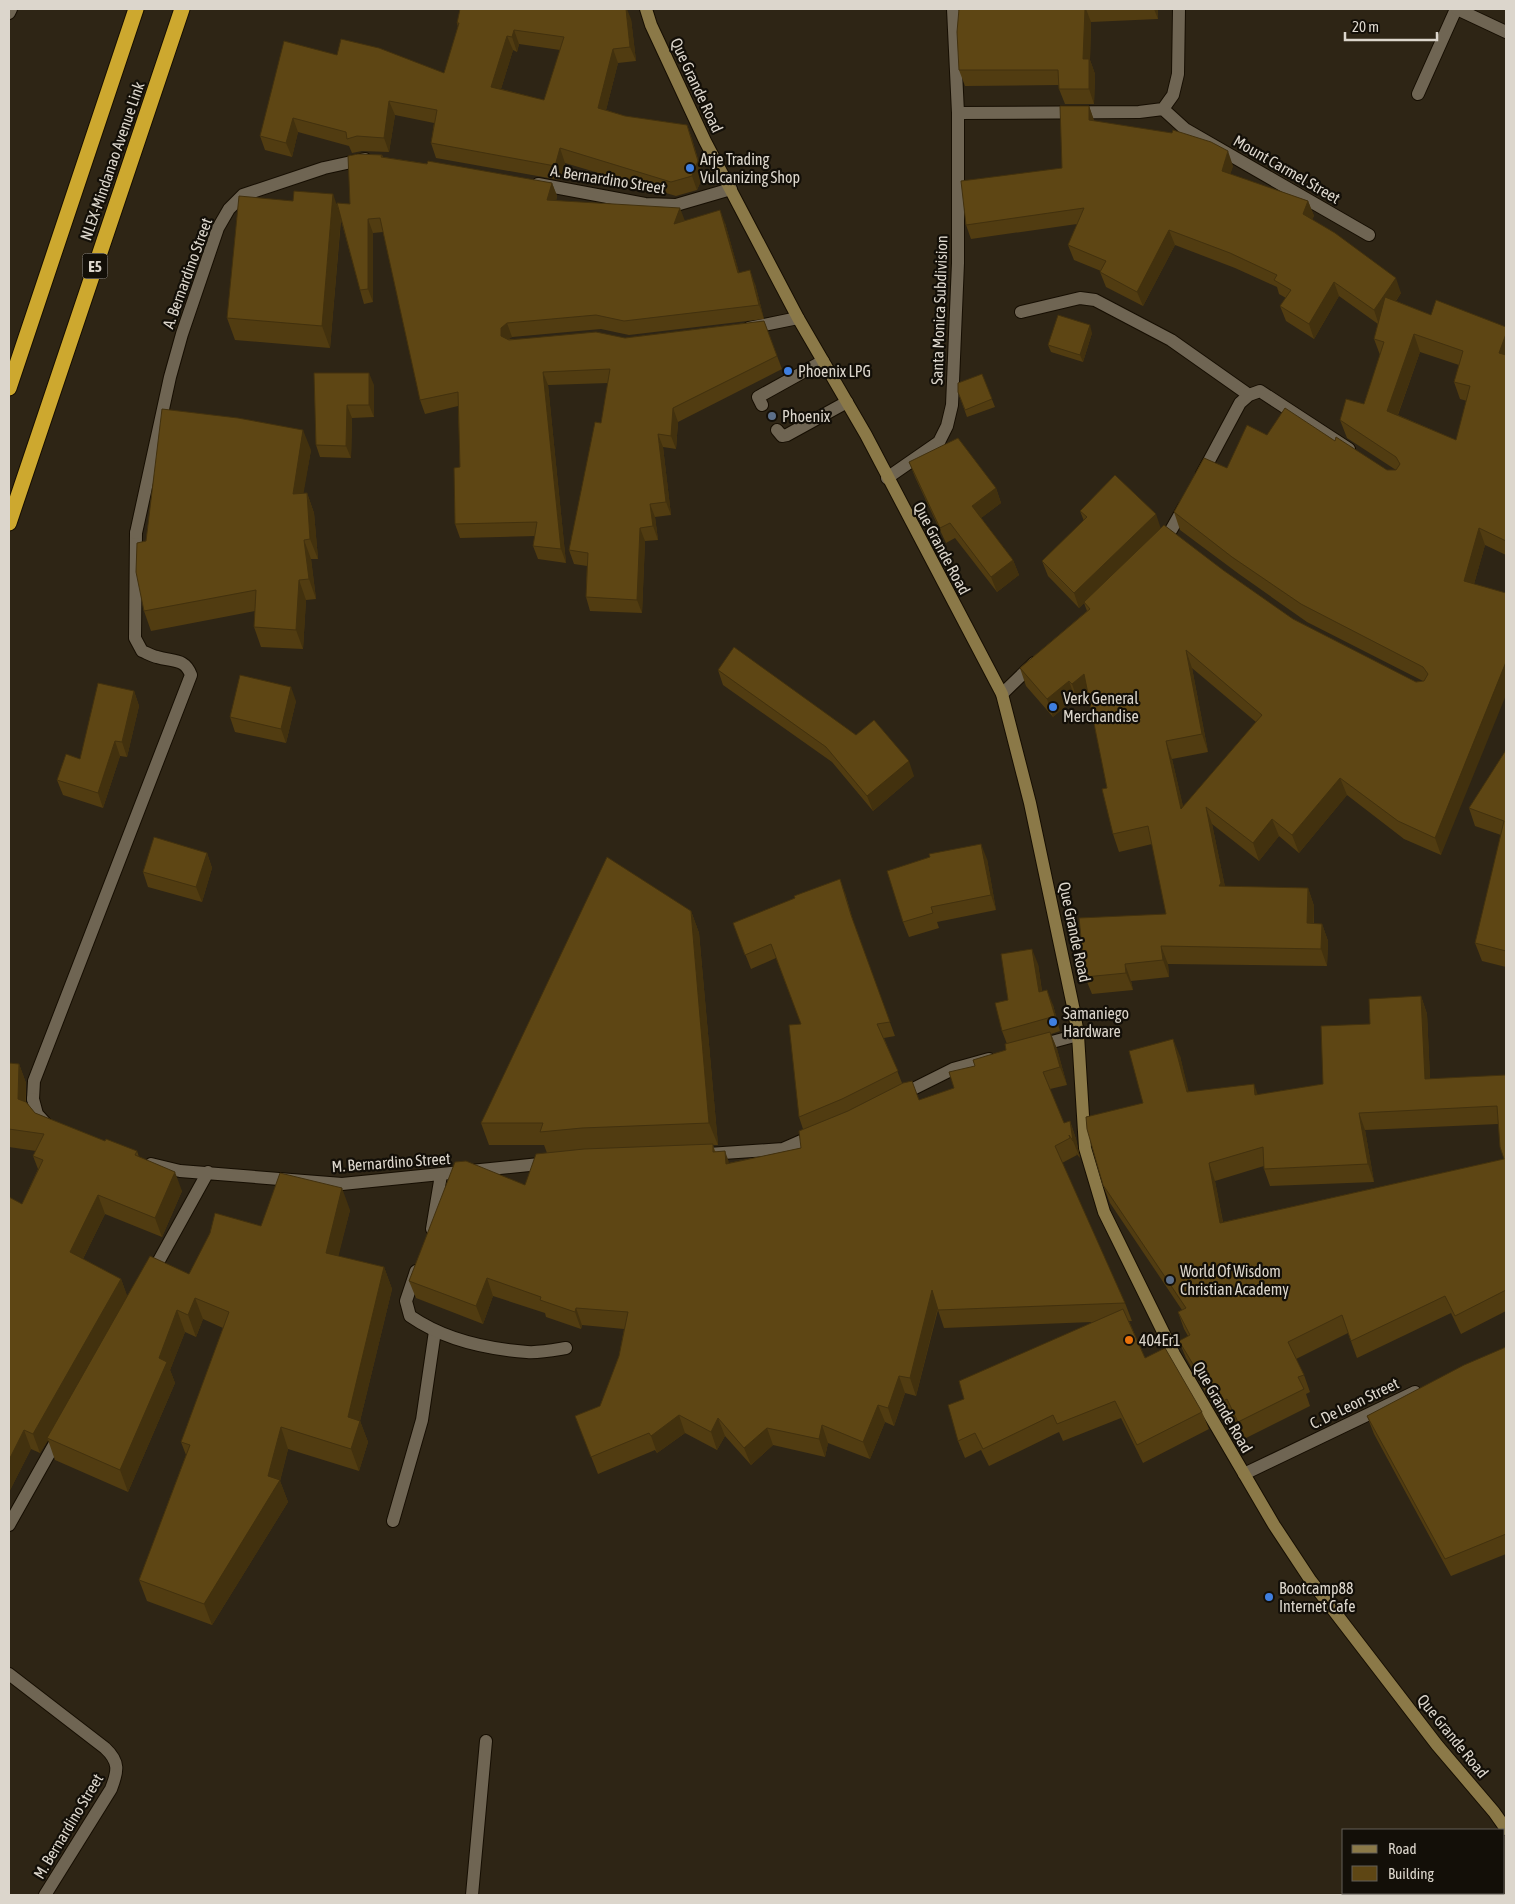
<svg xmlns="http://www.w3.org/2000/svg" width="1515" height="1904" font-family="'Asap Condensed',sans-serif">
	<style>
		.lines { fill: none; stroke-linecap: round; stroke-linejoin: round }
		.service-casing { stroke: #160e02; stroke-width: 14 }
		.pedestrian-casing { stroke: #160e02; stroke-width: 14 }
		.minor-casing { stroke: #160e02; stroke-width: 14 }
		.secondary-casing { stroke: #160e02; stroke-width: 14 }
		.motorway-casing { stroke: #160e02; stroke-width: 17 }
		.service { stroke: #6f6553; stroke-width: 12 }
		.pedestrian { stroke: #6f6553; stroke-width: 12 }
		.minor { stroke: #6f6553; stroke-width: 12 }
		.secondary { stroke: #8b7948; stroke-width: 12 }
		.motorway { stroke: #cda82f; stroke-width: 15 }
		.wall { fill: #513c11; fill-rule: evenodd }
		.shaded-wall { fill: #42310e }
		.building { fill: #5e4614; stroke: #42310e; fill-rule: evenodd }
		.shop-dot { fill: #3f7fe0; stroke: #130f08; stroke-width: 2 }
		.service-dot { fill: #5c6f8a; stroke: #130f08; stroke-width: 2 }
		.food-dot { fill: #e8710a; stroke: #130f08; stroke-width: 2 }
		.labels { text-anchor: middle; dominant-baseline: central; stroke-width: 4.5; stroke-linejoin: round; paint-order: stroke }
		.shield { fill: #130f08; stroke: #a09a91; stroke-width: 1 }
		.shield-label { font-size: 15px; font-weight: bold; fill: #dcd6cc }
		.street-label { font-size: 16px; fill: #dcd6cc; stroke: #130f08 }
		.poi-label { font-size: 16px; fill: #dcd6cc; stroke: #130f08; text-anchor: start }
	</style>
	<rect width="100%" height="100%" fill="#2e2515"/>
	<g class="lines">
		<!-- service casing -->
		<g class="service-casing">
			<path id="service" d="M1418,94L1456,9
				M762,405L758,397L823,361
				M777,430L782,436L787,435L847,402
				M33,1099L34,1081L191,675C185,658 173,662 157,657C152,656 147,653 142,651L135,638L136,533
				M393,1521L422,1420L435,1331"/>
		</g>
		<!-- pedestrian casing -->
		<g class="pedestrian-casing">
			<path id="pedestrian" d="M749,328L798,318"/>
		</g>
		<!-- minor casing -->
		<g class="minor-casing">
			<path id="minor" d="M1457,9L1506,32
				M9,13L11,9
				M1163,109L1185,129L1369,235
				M1163,109L1173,95L1178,74L1179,9
				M958,113L1139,112L1163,109
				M538,184L645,204L676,205L731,189
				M1021,312L1080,298L1095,300L1171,340L1249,395
				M1202,474L1240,403L1249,395L1260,391L1349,449
				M887,478L939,442L947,426L952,405L958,263V113L953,9
				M136,533L170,377L182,334L218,228L229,209L243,195L324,168L365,159
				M1160,541L1170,532L1184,507
				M1002,694L1034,663
				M1037,1046L1078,1035
				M901,1095L953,1069L989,1059
				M33,1099L37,1114L48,1126
				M708,1154L783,1149L815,1135
				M151,1164L180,1171L342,1184L549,1163
				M432,1229L441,1175
				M416,1271L406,1301L410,1316C443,1339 487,1349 527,1352C539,1353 554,1350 566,1348
				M151,1275L208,1172
				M1244,1474L1415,1392
				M9,1525L59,1436
				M9,1674L105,1748C120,1762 118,1771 111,1789L45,1895
				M472,1895L486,1741"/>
		</g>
		<!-- secondary casing -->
		<g class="secondary-casing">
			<path id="secondary" d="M646,9L651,25L705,141L798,318L866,435L1002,694L1030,803L1074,1011L1078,1035L1085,1148L1104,1212L1174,1354L1274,1525L1311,1581L1437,1745L1494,1812L1506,1829"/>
		</g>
		<!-- motorway casing -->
		<g class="motorway-casing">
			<path id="motorway" d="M9,388L136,9
				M9,523L182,9"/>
		</g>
		<!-- service -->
		<use href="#service" class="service"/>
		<!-- pedestrian -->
		<use href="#pedestrian" class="pedestrian"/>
		<!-- minor -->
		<use href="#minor" class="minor"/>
		<!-- secondary -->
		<use href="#secondary" class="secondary"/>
		<!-- motorway -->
		<use href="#motorway" class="motorway"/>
	</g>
	<!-- wall -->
	<path class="wall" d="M958,9H1158V19L1091,22L1090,60L1095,74L1094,104H1065L1059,89V85L965,86L959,70V11Z
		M631,19L636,61L618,63L606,110L625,116L687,125L692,139L703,176L697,190L676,196L565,163L560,180L436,158L431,143L434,123L395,115L389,152L362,151L352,153L349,146L298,132L292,157L265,150L260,136L337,55L444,73L458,27L457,23ZM519,44L560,50L544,100L501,89L513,50L517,52Z
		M1089,106L1094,121L1233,166L1230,174L1308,201L1314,216L1312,219L1401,293L1396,301L1431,315L1506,327V555L1485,545L1474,584L1441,855L1404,839L1347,795L1299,853L1279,836L1259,861L1212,824L1225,887L1308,888L1314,906V924H1322L1328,941L1327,966L1168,964L1169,977L1131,981L1133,990L1092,994L1085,977L1166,914L1152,844L1119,852L1113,834L1107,788L1088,693L1078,701L1075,698L1053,717L1026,686L1020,668L1087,611L1084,603L1079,608L1048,576L1042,561L1084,521L1080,511L1161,529L1223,570L1293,619L1416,682L1423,681L1307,622L1239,574L1180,530L1174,512L1267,435L1335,441L1387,470H1396L1347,438L1340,420L1364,404L1380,355L1374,339L1378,324L1339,296L1314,339L1286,321L1280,306L1286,298L1279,294L1277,287L1235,268L1175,245L1143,306L1106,287L1100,272L1101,271L1074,260L1068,245L1077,224L971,239L966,225L1062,168ZM1420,352L1459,365L1454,382L1460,399L1467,401L1456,440L1398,415ZM1192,668L1256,722L1183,807L1172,759L1208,752Z
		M382,155L383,157L552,183L557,196L556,201L684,220L725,223L739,273L755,284L764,319L629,335L601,329L512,337L508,339L625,338L764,321L782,369L678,422L676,449L663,447L671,515L655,517L658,540L645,541L642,613L590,611L586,597L587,566L574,564L569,550L601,423L608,383L548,385L566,563L538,559L533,546L535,536L460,538L455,524L460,467L458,406L425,414L420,400L383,232L373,233V302L364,304L360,290L341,220L330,348L235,340L227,318L293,201L337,204H350Z
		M1092,333L1083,362L1051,352L1048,345Z
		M314,373L374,385V417L352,418L351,458L320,457L316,445Z
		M982,374L995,407L967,417L958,392Z
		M311,450L303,493H307L314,513L318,559H311L316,599L306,600L303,649L261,647L254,627L255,611L151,631L144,611L146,541Z
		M909,462L996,488L1001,503L981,518L1013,560L1019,575L997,592L955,538L946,543L915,477Z
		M718,670L914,776L873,811L832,762L723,685Z
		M134,691L139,706L127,757L120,756L103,808L63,795L57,780L80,759Z
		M296,701L286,743L235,732L230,717Z
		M1506,750V967L1482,961L1475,943L1501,835L1475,826L1469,808Z
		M207,853L212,868L202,902L148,887L143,872Z
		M987,859L996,910L937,922L939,928L909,937L903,922Z
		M845,893L855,928L895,1036L884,1038L902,1083L919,1100L954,1088L975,1066L1006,1050L1007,1044L1002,1031L1008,1000L1038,964L1042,991L1053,1005L1060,1031L1051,1034L1057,1049L1067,1085L1050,1089L1064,1123L1070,1121L1076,1139L1080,1158L1076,1153L1077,1155L1062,1163L1125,1303L1132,1321H1129L1145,1358L1202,1412L1209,1429L1143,1463L1121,1418L1063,1441L1059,1432L989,1466L981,1450L965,1458L958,1441L964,1399L1092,1322L944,1328L938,1310L916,1396L905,1393L894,1426L885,1422L870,1459L828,1443L825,1457L773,1445L751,1465L725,1436L717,1450L685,1433L657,1453L655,1450L598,1474L575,1416L600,1406L619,1356L624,1329L582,1325L581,1329L546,1317L545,1313L493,1296L483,1324L416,1298L409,1281L525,1185L547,1153L544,1145H489L481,1123L691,911L699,933L718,1145H713L715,1151L729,1163L801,1148L803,1129L799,1117L801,1024L776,958L751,969L733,923Z
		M1421,996L1427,1014L1430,1079L1506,1075V1311L1461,1334L1451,1313L1357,1358L1348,1333L1296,1359L1304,1375L1310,1392L1306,1394L1310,1406L1244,1439L1233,1417L1223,1422L1186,1358L1179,1341L1188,1336L1184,1329L1178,1312L1182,1310L1110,1203L1103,1185L1143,1103L1180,1056L1188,1091L1258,1095L1323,1084L1370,1024ZM1498,1124L1504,1159L1223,1222L1215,1181L1264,1166V1169L1270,1186L1374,1182L1365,1130Z
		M9,1063L19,1064L26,1083V1102L35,1113L105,1141L137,1151L139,1157L182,1191L162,1237L105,1214L83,1259L121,1279L127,1296L189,1274L261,1226L350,1210L338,1256L384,1267L392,1289L360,1421L368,1442L359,1471L288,1449L280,1481L288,1502L212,1625L147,1601L139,1580L186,1455L181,1442L223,1328L203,1319L196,1337L185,1332L170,1370L175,1383L128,1492L55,1460L48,1440L40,1453L31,1449L9,1492L22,1204L38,1169L33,1156L36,1151L9,1147Z
		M1506,1347V1554L1451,1576L1374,1434L1367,1416Z"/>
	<!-- shaded-wall -->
	<path class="shaded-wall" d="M626,9H627L631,19L636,61L630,47Z
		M1085,9H1086L1091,22L1090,60L1095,74L1094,104L1089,89L1083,59Z
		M1154,9H1158V19Z
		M514,30L519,44L517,52L512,37Z
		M507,36L513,50L497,102L491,87Z
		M613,49L618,63L603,122L598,108Z
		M389,101L395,115L389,152L384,138Z
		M1089,106L1094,120V135L1089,120Z
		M293,118L298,132L292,157L286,143Z
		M687,125L692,139L703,176L697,190L692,176Z
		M560,148L565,163L560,180L555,166Z
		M1228,151L1233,166L1227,185L1222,171Z
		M552,183L557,196L552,214L547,200Z
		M333,194L341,217L330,348L322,326Z
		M1308,201L1314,216L1308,228L1303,214Z
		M680,208L685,221L674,224Z
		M720,210L725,223L743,286L738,273Z
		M368,219L373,233V302L368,289Z
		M1169,230L1175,245L1143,306L1137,292Z
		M750,270L755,284L764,319L759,305Z
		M1396,278L1401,293L1379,325L1374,310Z
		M1334,282L1339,296L1314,339L1309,324Z
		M507,323L512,337L506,341L501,336V328Z
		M1090,325L1092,333L1083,362L1080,355Z
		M1414,334L1420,352L1393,428L1387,411Z
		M1506,334V369L1499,353Z
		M543,372L548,385L566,563L561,549Z
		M369,373L374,385V417L369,405Z
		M347,405L352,418L351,458L346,446Z
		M673,408L678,422L676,449L671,436Z
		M303,430L311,450L300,514L293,494Z
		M658,434L663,447L671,515L666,502Z
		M996,488L1001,503L977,521L972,506Z
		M307,493L314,513L318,559L310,539Z
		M650,504L655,517L658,540L653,526Z
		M1156,514L1161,529L1079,608L1074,593Z
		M640,528L645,541L642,613L637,600Z
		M1479,528L1485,545L1470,598L1464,581Z
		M304,540L311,559L316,599L309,579Z
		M1013,560L1019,575L997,592L991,577Z
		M299,580L306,600L303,649L296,630Z
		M1186,650L1192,668L1208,752L1202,734Z
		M1506,662V695L1441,855L1435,838Z
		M1084,674L1090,691L1078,701L1072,684Z
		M1069,681L1075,698L1053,717L1047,699Z
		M291,687L296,701L286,743L281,729Z
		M134,691L139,706L127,757L122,742Z
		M115,741L120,756L103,808L98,793Z
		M1166,741L1172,759L1188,827L1181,809Z
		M909,761L914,776L873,811L867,796Z
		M1340,778L1347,795L1299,853L1292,835Z
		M1206,807L1212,824L1228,901L1219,886Z
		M1272,819L1279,836L1259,861L1253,843Z
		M981,844L987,859L996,910L991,895Z
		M207,853L212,868L202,902L196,887Z
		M840,879L845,893L856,930L851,915Z
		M1308,888L1314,906L1313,941L1307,923Z
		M691,911L699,933L718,1145L709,1123Z
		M1322,924L1328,941L1327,966L1321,949Z
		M1161,946L1168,964L1169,977L1163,960Z
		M1032,949L1038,964L1044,1007L1039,992Z
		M1125,964L1131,981L1133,990L1126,973Z
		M1047,990L1053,1005L1060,1031L1055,1016Z
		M1421,996L1427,1014L1431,1097L1425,1079Z
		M1050,1032L1057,1049L1067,1085L1060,1067Z
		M1173,1039L1180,1056L1193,1109L1187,1092Z
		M19,1064L26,1083L25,1118L18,1099Z
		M1254,1084L1260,1101L1255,1095Z
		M1359,1113L1365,1130L1374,1182L1368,1164Z
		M1070,1121L1076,1139L1080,1158L1073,1141Z
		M725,1151L731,1168L726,1164Z
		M1209,1163L1215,1181L1226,1240L1220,1223Z
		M175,1172L182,1191L162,1237L155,1218Z
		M342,1188L350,1210L334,1274L326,1253Z
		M98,1195L105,1214L77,1271L70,1252Z
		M384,1267L392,1289L360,1421L368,1442L359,1471L351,1449L348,1417Z
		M487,1278L493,1296L483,1324L476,1306Z
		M121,1279L128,1298L47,1438L48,1440L40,1453L33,1434Z
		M932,1290L938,1307L916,1396L910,1378Z
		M195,1298L203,1319L196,1337L188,1315Z
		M576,1308L582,1325L581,1329L575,1312Z
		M177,1310L185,1332L170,1370L175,1383L128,1492L120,1470L159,1358Z
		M899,1376L905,1393L894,1426L888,1408Z
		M878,1405L885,1422L870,1459L863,1442Z
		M679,1415L685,1433L657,1453L651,1436Z
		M718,1418L725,1436L717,1450L711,1432Z
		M822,1425L828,1443L825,1457L819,1439Z
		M281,1427L288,1449L280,1481L288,1502L212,1625L204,1604L268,1476Z
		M767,1428L773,1445L751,1465L744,1448Z
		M24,1430L31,1449L9,1492V1460Z"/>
	<!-- building -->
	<path class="building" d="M460,9H626L630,47L613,49L598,108L625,116L687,125L698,161L692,176L671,182L560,148L555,166L431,143L437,110L389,101L384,138L357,136L347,139L346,132L293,118L286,143L260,136L284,41L337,55L341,39L379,48L444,73L459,23H457ZM514,30L564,37L544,100L491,87L507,36L512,37Z
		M959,9H1085L1083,59H1089V89H1059L1058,70H959L957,32Z
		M1060,106H1089V120L1172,133L1173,130L1211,142L1228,151L1222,171L1308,201L1303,214L1335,233L1396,278L1374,310L1334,282L1309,324L1280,306L1291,290L1274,280L1277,275L1230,253L1169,230L1137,292L1100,272L1106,261L1068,245L1084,208L966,225L961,181L1062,168Z
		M358,154L382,155L381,157L427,164L428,161L552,183L547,200L680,208L674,224L720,210L738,273L750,270L759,305L624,321L596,315L507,323L501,328V336L509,340L596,332L625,338L764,321L777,356L673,408L671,436L658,434L666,502L650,504L653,526L640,528L637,600L586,597L588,553L569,550L595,422L601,423L610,369L543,372L561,549L533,546L537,522L455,524L454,468L460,467L458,392L420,400L380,218L368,219V289L360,290L337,203L350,204L348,156Z
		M294,191L333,194L322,326L227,318L239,196L293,201Z
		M1385,297L1431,315L1436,300L1506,327V334L1499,353L1506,355V541L1479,528L1464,581L1506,593V662L1435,838L1398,821L1340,778L1292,835L1272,819L1253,843L1206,807L1221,883L1219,886L1308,888L1307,923L1322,924L1321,949L1161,946L1163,960L1125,964L1126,973L1085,977L1079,918L1166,914L1148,826L1113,834L1102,789L1107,788L1084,674L1072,684L1069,681L1047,699L1020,668L1090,609L1084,602L1164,525L1223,570L1293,619L1416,682L1424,681L1428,674L1423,667L1301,604L1232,557L1174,512L1204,458L1227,468L1247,425L1267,435L1285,408L1335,441L1336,437L1387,470H1396L1400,464L1396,457L1340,420L1346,399L1364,404L1384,342L1374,339ZM1414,334L1463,351L1454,382L1470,386L1456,440L1387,411ZM1186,650L1262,715L1181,809L1166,741L1202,734Z
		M1058,315L1090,325L1080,355L1048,345Z
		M314,373H369V405H347L346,446L316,445Z
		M982,374L992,399L965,410L958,392V383Z
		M162,409L238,418L303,430L293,494L307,493L310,539L304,540L309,579L299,580L296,630L254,627L256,590L144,611L136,572L137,543L146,541Z
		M958,438L996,488L972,506L1013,560L991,577L950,523L940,528L909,462Z
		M1115,475L1156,514L1074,593L1042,561L1087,517L1080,511Z
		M734,647L856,735L874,720L909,761L867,796L826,747L718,670Z
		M240,675L291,687L281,729L230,717Z
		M98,683L134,691L122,742L115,741L98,793L57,780L66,754L80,759Z
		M1506,750V951L1475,943L1504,821L1469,808Z
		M154,837L207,853L196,887L143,872Z
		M981,844L991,895L931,907L933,913L903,922L887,871L930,857L929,854Z
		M607,857L691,911L709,1123L582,1128L540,1132L543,1123H481Z
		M840,879L851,915L890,1022L877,1024L898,1071L842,1099L799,1117L789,1025L801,1024L771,944L745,955L733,923L795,898L794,896Z
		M1032,949L1039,992L1047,990L1055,1016L1002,1031L995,1003L1008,1000L1001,954Z
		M1421,996L1425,1079L1506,1075V1290L1455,1316L1445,1296L1351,1341L1342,1315L1288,1342L1304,1375L1298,1377L1304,1389L1238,1422L1227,1399L1217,1404L1179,1341L1190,1335L1178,1312L1186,1308L1103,1185L1087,1129L1086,1117L1143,1103L1129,1051L1173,1039L1187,1092L1254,1084L1255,1095L1323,1084L1321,1026L1370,1024L1369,999ZM1497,1106L1500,1147L1504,1159L1220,1223L1209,1163L1263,1147L1264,1169L1368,1164L1359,1113Z
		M1050,1032L1060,1067L1043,1072L1064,1123L1070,1121L1073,1141L1069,1135L1070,1138L1055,1146L1125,1303L938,1310L932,1290L910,1378L899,1376L888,1408L878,1405L863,1442L822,1425L819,1439L767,1428L744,1448L718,1418L711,1432L679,1415L651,1436L649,1433L591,1457L575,1416L600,1406L619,1356L628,1312L576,1308L575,1312L540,1300L541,1297L487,1278L476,1306L409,1281L455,1162L466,1161L525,1185L536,1154L584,1149L713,1144V1152L725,1151L726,1164L801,1148L799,1131L848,1111L903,1083L912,1081L919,1100L954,1088L949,1072L975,1066L973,1060L1006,1050L1005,1044Z
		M9,1063L19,1064L18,1099L26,1102L35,1113L105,1141L106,1139L137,1151L135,1155L175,1172L155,1218L98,1195L70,1252L121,1279L33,1434L24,1430L9,1460V1197L22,1204L43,1160L33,1156L44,1134L9,1129Z
		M280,1173L342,1188L326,1253L384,1267L348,1417L360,1421L351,1449L281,1427L268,1476L280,1480L204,1604L139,1580L190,1445L181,1442L229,1312L195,1298L188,1315L177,1310L159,1358L167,1362L120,1470L47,1438L150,1256L189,1274L210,1233L215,1213L261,1226Z
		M1123,1309L1145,1358L1165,1348L1202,1412L1137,1445L1115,1401L1057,1424L1053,1415L983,1449L975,1433L958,1441L948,1405L964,1399L959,1381Z
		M1506,1347V1534L1445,1559L1367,1416L1464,1365Z"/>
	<!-- markers -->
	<g class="shop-dot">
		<circle cx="690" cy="168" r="5"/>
		<circle cx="788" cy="371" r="5"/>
		<circle cx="1053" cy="707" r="5"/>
		<circle cx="1053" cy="1022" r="5"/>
		<circle cx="1269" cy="1597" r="5"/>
	</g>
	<g class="service-dot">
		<circle cx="772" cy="416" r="5"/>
		<circle cx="1170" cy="1280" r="5"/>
	</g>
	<circle class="food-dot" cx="1129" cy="1340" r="5"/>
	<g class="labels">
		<!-- shield labels -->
		<rect class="shield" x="82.5" y="253.5" width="25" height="25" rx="4"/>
		<g class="shield-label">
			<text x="95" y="266">E5</text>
		</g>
		<!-- street labels -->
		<g class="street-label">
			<text transform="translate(697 85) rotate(65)">Que Grande Road</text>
			<text transform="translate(112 161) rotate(-71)">NLEX-Mindanao Avenue Link</text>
			<text transform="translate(1287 169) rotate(30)">Mount Carmel Street</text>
			<text transform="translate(608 179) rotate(9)">A. Bernardino Street</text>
			<text transform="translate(187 273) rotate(-70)">A. Bernardino Street</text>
			<text transform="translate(939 310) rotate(-88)">Santa Monica Subdivision</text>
			<text transform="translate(942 548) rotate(62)">Que Grande Road</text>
			<text transform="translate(1075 932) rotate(78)">Que Grande Road</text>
			<text transform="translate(391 1162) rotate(-4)">M. Bernardino Street</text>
			<text transform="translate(1354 1403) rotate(-26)">C. De Leon Street</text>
			<text transform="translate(1223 1407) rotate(60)">Que Grande Road</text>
			<text transform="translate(1453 1736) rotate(51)">Que Grande Road</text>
			<text transform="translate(68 1826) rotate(-59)">M. Bernardino Street</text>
		</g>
		<!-- poi labels -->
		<g class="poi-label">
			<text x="700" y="159">Arje Trading<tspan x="700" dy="18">Vulcanizing Shop</tspan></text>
			<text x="798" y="371">Phoenix LPG</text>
			<text x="782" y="416">Phoenix</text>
			<text x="1063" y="698">Verk General<tspan x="1063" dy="18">Merchandise</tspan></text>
			<text x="1063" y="1013">Samaniego<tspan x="1063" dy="18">Hardware</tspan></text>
			<text x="1180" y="1271">World Of Wisdom<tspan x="1180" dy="18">Christian Academy</tspan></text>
			<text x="1139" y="1340">404Er1</text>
			<text x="1279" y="1588">Bootcamp88<tspan x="1279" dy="18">Internet Cafe</tspan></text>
		</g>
	</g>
	<!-- border -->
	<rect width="1515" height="1904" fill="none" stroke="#dcd6cc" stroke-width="20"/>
	<!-- legend -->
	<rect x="1342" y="1829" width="162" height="65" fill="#130f08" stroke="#635f56"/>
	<rect x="1352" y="1845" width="25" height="8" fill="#8b7948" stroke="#635f56"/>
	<text x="1388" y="1854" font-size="15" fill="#dcd6cc">Road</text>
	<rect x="1352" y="1866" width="25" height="15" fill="#5e4614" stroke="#635f56"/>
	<text x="1388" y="1879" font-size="15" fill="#dcd6cc">Building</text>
	<!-- scale -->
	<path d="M1345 32v8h92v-8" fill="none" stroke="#dcd6cc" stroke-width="2.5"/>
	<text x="1352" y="32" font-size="15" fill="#dcd6cc" stroke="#130f08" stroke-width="4" paint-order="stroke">20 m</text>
</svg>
